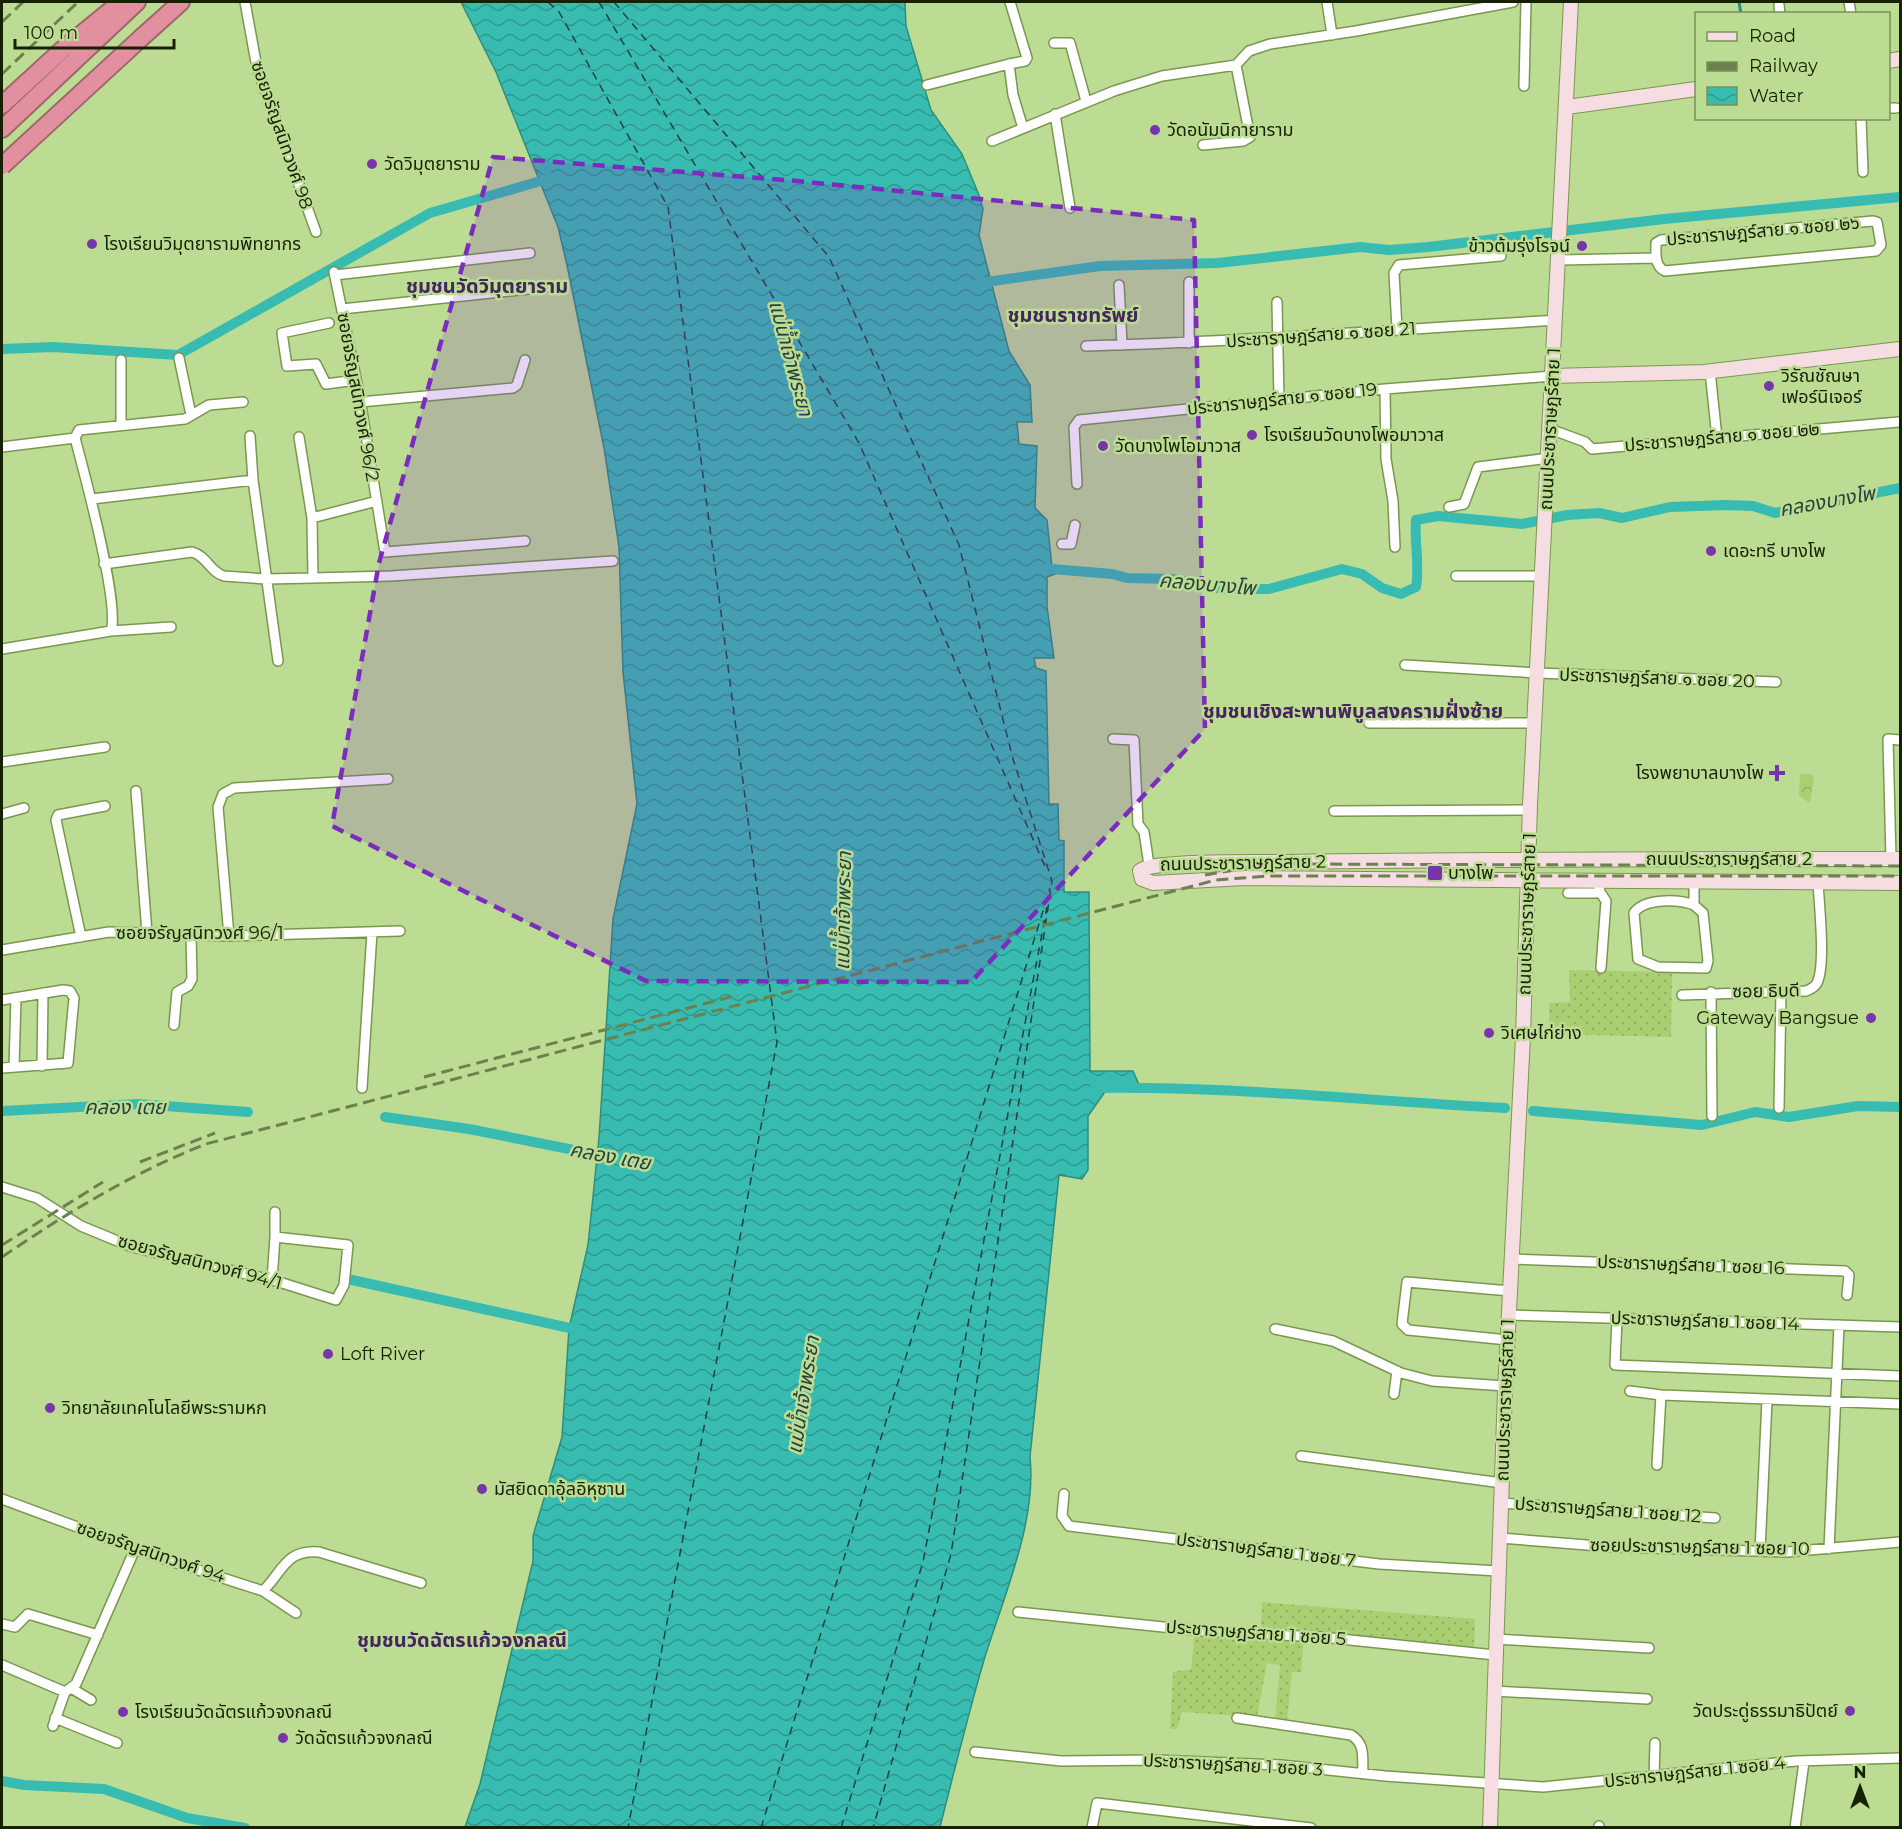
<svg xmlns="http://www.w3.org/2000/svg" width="1902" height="1829" font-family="Montserrat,'Noto Sans Thai',sans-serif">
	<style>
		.grass { fill: url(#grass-dots) }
		.park { fill: url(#park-crowns) }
		.water { fill: url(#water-waves); stroke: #2e8e7d; stroke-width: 1.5 }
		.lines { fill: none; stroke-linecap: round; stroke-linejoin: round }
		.stream { stroke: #2e8e7d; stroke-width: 3 }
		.canal { stroke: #38bcb1; stroke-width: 10 }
		.ferry { stroke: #25413e; stroke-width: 1.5; stroke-dasharray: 8 6; stroke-linecap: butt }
		.street-casing { stroke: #7a9750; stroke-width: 12 }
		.secondary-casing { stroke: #7a9750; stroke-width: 16 }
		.highway-casing { stroke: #9b6869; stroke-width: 20 }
		.street { stroke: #fff; stroke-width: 9 }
		.secondary { stroke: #f6dde2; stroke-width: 14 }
		.highway { stroke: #e28f9f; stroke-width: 16 }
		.rail { stroke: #6c814e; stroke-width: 3; stroke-dasharray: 12 6; stroke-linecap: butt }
		.highway-bridge-casing { stroke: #9b6869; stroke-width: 20; stroke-linecap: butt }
		.highway-bridge { stroke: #e28f9f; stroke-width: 16 }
		.marked { fill: #7b2cbf; fill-opacity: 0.2; stroke: #7b2cbf; stroke-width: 4.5; stroke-dasharray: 12 8; stroke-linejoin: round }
		.poi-dot { fill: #7835a9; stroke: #bddc93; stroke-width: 2 }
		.labels { text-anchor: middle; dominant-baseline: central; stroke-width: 5; stroke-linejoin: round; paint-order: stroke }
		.poi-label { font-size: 18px; fill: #162104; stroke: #bddc93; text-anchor: start }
		.street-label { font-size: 18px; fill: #162104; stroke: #bddc93 }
		.neighbourhood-label { font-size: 20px; font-weight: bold; fill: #44255e; stroke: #bddc93 }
		.water-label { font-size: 20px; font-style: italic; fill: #25413e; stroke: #bddc93 }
	</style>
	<defs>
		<pattern id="grass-dots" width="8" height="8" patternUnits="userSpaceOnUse" patternTransform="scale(1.5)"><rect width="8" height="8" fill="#a9cf72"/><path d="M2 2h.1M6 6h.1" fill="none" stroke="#91b161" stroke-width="1.8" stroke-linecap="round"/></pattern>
		<pattern id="park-crowns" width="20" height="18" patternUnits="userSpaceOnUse" patternTransform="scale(1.5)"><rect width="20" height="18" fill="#a9cf72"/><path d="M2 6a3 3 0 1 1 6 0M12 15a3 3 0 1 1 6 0" fill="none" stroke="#91b161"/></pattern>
		<pattern id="water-waves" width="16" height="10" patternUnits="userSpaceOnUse" patternTransform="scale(1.5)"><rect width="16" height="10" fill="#38bcb1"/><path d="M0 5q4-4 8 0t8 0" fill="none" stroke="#2e988e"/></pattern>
	</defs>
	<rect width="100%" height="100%" fill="#bddc93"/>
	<!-- grass -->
	<path class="grass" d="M1569,970L1672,972L1671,1037L1549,1034V1003L1570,1002Z
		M1262,1602L1475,1619L1474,1658L1304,1640L1301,1672H1292L1287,1721L1275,1720L1280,1665L1267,1663L1257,1717L1182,1712L1177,1729H1170L1173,1672L1191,1669L1196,1623L1261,1628Z"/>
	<!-- park -->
	<path class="park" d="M1800,774H1811L1814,777L1810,803L1799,796Z"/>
	<!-- water -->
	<path class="water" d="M461,2H905L906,26L931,110L962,154L979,195L983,209L979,235L1009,351L1030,385L1032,422H1017L1019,444L1037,446L1035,508L1047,520L1052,567L1060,572L1047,577V607L1054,658H1034L1036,668L1046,671L1049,804H1058L1059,840L1064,841V892H1089L1090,1071H1133L1140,1087L1132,1084L1109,1086L1088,1116V1170L1082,1179L1059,1175L1030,1457C1037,1522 1003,1598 984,1660C968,1715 954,1772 940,1827H465L480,1784L533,1561V1536L562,1437L569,1328L588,1245L599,1138L613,919L637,804L623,672L619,547L604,448L567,265L558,227L496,72Z"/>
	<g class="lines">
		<!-- stream -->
		<path class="stream" d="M1739,2L1741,14"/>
		<!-- canal -->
		<path class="canal" d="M979,283L1100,266L1218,263L1360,247L1389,250L1428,247L1664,219L1900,197
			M2,349L53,347L178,355L430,213L551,178
			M1040,568L1112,574L1127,578L1172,579L1223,589H1269L1342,569L1362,574L1382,588L1401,594L1416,587C1420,564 1414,543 1416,520L1438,516L1522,524L1567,515L1599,513L1622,518L1670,507L1726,505L1753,506L1775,513L1900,488
			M1095,1088C1231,1086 1368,1101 1505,1108
			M2,1111L138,1104L248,1112
			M1533,1111L1702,1125L1755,1112L1789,1117L1858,1106L1900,1107
			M385,1117L469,1129L609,1157
			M352,1280L583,1331
			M2,1781L24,1785L104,1789L187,1818L245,1828"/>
		<!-- ferry -->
		<path class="ferry" d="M548,2L559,12L668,207L777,1042L628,1828
			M599,2L859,443L1047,871
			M614,2L829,257L959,545L1013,759L1052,881L951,1554L873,1828
			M761,1828L1050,888
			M841,1828L923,1562L1047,907"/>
		<!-- street casing -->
		<g class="street-casing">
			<path id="street" d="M245,2L257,68L316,232
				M1010,2L1027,58L1025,61L1009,64L1013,95L1023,128
				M1327,2L1332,35
				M1849,2L1851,14
				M1779,5L1780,14
				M1054,43H1070L1086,101
				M927,85L1009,64
				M1524,86L1526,2
				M1888,108H1896
				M1055,114L1070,208
				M1861,118L1863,172
				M992,141L1114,91L1162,76L1236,65L1249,51L1270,44L1356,31L1513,2
				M1203,145L1243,141L1250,137L1236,65
				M1873,221L1877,222L1881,245L1876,251L1665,271C1654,266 1656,253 1656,243L1661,240Z
				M1560,260L1656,258
				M334,272L359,393L385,552L525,541
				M335,275L530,253
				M1119,285L1122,345
				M1277,302L1279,400
				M342,309L547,287
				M329,323L282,333L287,366L316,364L326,384L356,380
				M1397,329L1394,273L1399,265L1501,256
				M1189,343V282
				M1086,346C1243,341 1400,330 1556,320
				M179,358L191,415
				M121,360V423
				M1710,371L1717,438
				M1385,389L1386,459L1393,501L1395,547
				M360,402L513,388L517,385L525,360
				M1550,429L1585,442L1592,449L1899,422
				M250,436L253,480L278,661
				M299,437L312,518
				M75,438C84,472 120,604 111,631
				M75,438L79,430L185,419L209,405L243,402
				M2,447L75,438
				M1077,484L1074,427L1079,420L1385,389L1552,376
				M92,499L253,480
				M1449,507L1464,504L1478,467L1549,458
				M1062,544H1071L1075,525
				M104,564L192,552C207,556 210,572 224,576L266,579L313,578L312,518L377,501
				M1456,576H1543
				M313,578L391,576L613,561
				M2,649L111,631L171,627
				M1405,665L1538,673L1776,682
				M1369,723H1535
				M1113,739L1134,740L1138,824L1144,832L1149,865
				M2,762L105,747
				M136,791L147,933
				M1334,811L1530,810
				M2,814L24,808
				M1891,859L1888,739L1900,740
				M1600,892L1606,901L1601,968
				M1568,893H1596L1600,892L1599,886
				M1694,905L1703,913L1708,961L1706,968L1658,967L1638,959L1634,913C1644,898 1678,899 1694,905V882
				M229,936L218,807L223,794L234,788L388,779
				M81,937L56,820L58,815L105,806
				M2,950L109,932L229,936L400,931
				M1711,992L1712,1116
				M1682,995L1806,991C1811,989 1815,987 1817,983C1826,965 1819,904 1818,882
				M2,1000L63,990L70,991L74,998L68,1063L2,1068
				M174,1025L177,992L188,986L192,979L191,934
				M42,1066L43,993
				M14,1067L16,998
				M362,1088L372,932
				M1779,1108L1781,991
				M2,1187L37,1198L81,1226L132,1247L276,1281L336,1300L344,1285L348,1245L275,1237L272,1280
				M275,1237V1212
				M1512,1259L1845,1271L1849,1275L1847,1295
				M1509,1315L1900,1327
				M1617,1318L1615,1365L1900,1376
				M1275,1329L1333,1341L1401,1373L1432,1381L1505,1386
				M1508,1340L1408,1330L1402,1324L1407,1282L1510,1291
				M1630,1391L1661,1395L1900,1404
				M1394,1394L1397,1371
				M1301,1456L1502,1483
				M1657,1465L1661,1395
				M1064,1494L1062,1516L1069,1526L1379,1564L1498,1571
				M2,1499L158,1557L263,1591L296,1613
				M1501,1503L1715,1518
				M1500,1538L1612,1547L1787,1552L1900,1542
				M1829,1549L1839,1325
				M1760,1551L1767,1400
				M263,1591C283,1571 286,1549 319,1552L421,1583
				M1018,1612L1202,1631L1321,1637L1495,1655
				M2,1624L15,1627L28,1614L98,1635
				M1495,1639L1649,1648
				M2,1665L65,1692
				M71,1688L91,1700
				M1493,1691L1647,1699
				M55,1718L117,1743
				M1237,1718L1351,1735C1366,1744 1362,1758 1363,1774
				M53,1726L65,1692L76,1684L135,1549
				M975,1752L1061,1761L1157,1760L1281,1765L1385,1776L1543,1787L1796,1761L1900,1758
				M1654,1777L1655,1743
				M1092,1828L1097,1803L1311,1828
				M1599,1828V1826
				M1795,1828L1804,1762"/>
		</g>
		<!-- secondary casing -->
		<g class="secondary-casing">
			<path id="secondary" d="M1888,61L1900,59
				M1567,107L1696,89
				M1552,376L1704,372L1900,349
				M1900,859C1696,859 1492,859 1288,862C1267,862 1147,860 1140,871L1142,879L1153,883L1244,878L1900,883
				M1490,1828L1505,1390L1523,1037L1530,805L1571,2"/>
		</g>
		<!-- highway casing -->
		<g class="highway-casing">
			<path id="highway" d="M141,38L181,2
				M2,105L62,50L121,2
				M2,129L137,2"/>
		</g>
		<!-- street -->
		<use href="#street" class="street"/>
		<!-- secondary -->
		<use href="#secondary" class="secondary"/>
		<!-- highway -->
		<use href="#highway" class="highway"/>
		<!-- rail -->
		<path class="rail" d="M2,22L23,2
			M2,74L78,2
			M1205,875L1252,867L1296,864L1900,866
			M424,1077L738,995
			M140,1162L215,1133
			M2,1245L103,1182
			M2,1257C67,1213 132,1173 206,1144L1216,880L1268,876H1900"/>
		<!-- highway-bridge casing -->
		<g class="highway-bridge-casing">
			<path id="highway-bridge" d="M2,166L141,38"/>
		</g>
		<!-- highway-bridge -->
		<use href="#highway-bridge" class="highway-bridge"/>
	</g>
	<!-- marked area -->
	<path class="marked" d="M493,157L797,181L1194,220L1205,729L971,982L646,981L332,826L379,563Z"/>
	<!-- markers -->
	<g class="poi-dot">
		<circle cx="1155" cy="130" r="6"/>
		<circle cx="372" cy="164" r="6"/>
		<circle cx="92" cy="244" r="6"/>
		<circle cx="1582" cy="246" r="6"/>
		<circle cx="1769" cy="386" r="6"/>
		<circle cx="1252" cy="435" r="6"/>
		<circle cx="1103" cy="446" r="6"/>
		<circle cx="1711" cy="551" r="6"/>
		<path d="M1774 764h6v6h6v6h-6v6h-6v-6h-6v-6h6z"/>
		<rect x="1427" y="865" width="16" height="16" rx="3"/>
		<circle cx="1871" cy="1018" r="6"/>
		<circle cx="1489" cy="1033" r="6"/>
		<circle cx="328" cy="1354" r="6"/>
		<circle cx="50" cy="1408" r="6"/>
		<circle cx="482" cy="1489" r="6"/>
		<circle cx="1850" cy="1711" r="6"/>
		<circle cx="123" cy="1712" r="6"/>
		<circle cx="283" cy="1738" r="6"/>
	</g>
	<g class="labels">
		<!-- poi labels -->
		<g class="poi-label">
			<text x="1167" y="130">วัดอนัมนิกายาราม</text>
			<text x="384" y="164">วัดวิมุตยาราม</text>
			<text x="104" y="244">โรงเรียนวิมุตยารามพิทยากร</text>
			<text x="1570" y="246" text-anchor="end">ข้าวต้มรุ่งโรจน์</text>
			<text x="1781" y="376">วิรัณชัณษา<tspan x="1781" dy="21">เฟอร์นิเจอร์</tspan></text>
			<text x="1264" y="435">โรงเรียนวัดบางโพอมาวาส</text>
			<text x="1115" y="446">วัดบางโพโอมาวาส</text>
			<text x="1723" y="551">เดอะทรี บางโพ</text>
			<text x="1764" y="773" text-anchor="end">โรงพยาบาลบางโพ</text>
			<text x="1448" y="873">บางโพ</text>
			<text x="1859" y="1018" text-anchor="end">Gateway Bangsue</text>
			<text x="1501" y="1033">วิเศษไก่ย่าง</text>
			<text x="340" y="1354">Loft River</text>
			<text x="62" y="1408">วิทยาลัยเทคโนโลยีพระรามหก</text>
			<text x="494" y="1489">มัสยิดดาอุ้ลอิหุซาน</text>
			<text x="1838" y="1711" text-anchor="end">วัดประดู่ธรรมาธิปัตย์</text>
			<text x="135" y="1712">โรงเรียนวัดฉัตรแก้วจงกลณี</text>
			<text x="295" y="1738">วัดฉัตรแก้วจงกลณี</text>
		</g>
		<!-- street labels -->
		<g class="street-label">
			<text transform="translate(282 135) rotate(71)">ซอยจรัญสนิทวงศ์ 98</text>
			<text transform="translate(1763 231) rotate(-5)">ประชาราษฎร์สาย ๑ ซอย ๒๖</text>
			<text transform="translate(1321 335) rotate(-4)">ประชาราษฎร์สาย ๑ ซอย 21</text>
			<text transform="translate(358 397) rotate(80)">ซอยจรัญสนิทวงศ์ 96/2</text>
			<text transform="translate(1282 399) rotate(-6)">ประชาราษฎร์สาย ๑ ซอย 19</text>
			<text transform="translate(1550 429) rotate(-87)">ถนนประชาราษฎร์สาย 1</text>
			<text transform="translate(1722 437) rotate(-5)">ประชาราษฎร์สาย ๑ ซอย ๒๒</text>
			<text transform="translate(1657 678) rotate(2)">ประชาราษฎร์สาย ๑ ซอย 20</text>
			<text x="1729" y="859">ถนนประชาราษฎร์สาย 2</text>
			<text transform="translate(1243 863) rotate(-1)">ถนนประชาราษฎร์สาย 2</text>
			<text transform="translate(1527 914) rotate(-88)">ถนนประชาราษฎร์สาย 1</text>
			<text x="200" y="933">ซอยจรัญสนิทวงศ์ 96/1</text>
			<text transform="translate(1766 991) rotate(-1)">ซอย ธิบดี</text>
			<text transform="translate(200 1262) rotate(15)">ซอยจรัญสนิทวงศ์ 94/1</text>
			<text transform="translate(1691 1265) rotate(2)">ประชาราษฎร์สาย 1 ซอย 16</text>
			<text transform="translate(1705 1321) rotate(2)">ประชาราษฎร์สาย 1 ซอย 14</text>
			<text transform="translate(1505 1400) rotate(-88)">ถนนประชาราษฎร์สาย 1</text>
			<text transform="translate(1608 1510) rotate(4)">ประชาราษฎร์สาย 1 ซอย 12</text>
			<text transform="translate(1700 1547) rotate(1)">ซอยประชาราษฎร์สาย 1 ซอย 10</text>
			<text transform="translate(1266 1550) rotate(7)">ประชาราษฎร์สาย 1 ซอย 7</text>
			<text transform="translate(151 1552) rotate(19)">ซอยจรัญสนิทวงศ์ 94</text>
			<text transform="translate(1256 1633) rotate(4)">ประชาราษฎร์สาย 1 ซอย 5</text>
			<text transform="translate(1233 1765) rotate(3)">ประชาราษฎร์สาย 1 ซอย 3</text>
			<text transform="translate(1695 1772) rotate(-6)">ประชาราษฎร์สาย 1 ซอย 4</text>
		</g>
		<!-- neighbourhood labels -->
		<g class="neighbourhood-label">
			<text x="487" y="286">ชุมชนวัดวิมุตยาราม</text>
			<text x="1073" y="315">ชุมชนราชทรัพย์</text>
			<text x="1353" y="711">ชุมชนเชิงสะพานพิบูลสงครามฝั่งซ้าย</text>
			<text x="462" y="1640">ชุมชนวัดฉัตรแก้วจงกลณี</text>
		</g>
		<!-- water labels -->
		<g class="water-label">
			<text transform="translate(791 358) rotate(75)">แม่น้ำเจ้าพระยา</text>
			<text transform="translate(1827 501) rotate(-10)">คลองบางโพ</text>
			<text transform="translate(1207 584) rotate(5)">คลองบางโพ</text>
			<text transform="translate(843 911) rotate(-89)">แม่น้ำเจ้าพระยา</text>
			<text x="125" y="1107">คลอง เตย</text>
			<text transform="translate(610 1156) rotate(10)">คลอง เตย</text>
			<text transform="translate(803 1395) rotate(-81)">แม่น้ำเจ้าพระยา</text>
		</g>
	</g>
	<!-- border -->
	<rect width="1902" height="1829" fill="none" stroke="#162104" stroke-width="6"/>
	<!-- legend -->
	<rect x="1695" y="12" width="195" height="108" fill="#bddc93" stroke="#7a915a" stroke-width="1.5"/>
	<rect x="1707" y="32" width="30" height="9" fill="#f6dde2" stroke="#7a915a" stroke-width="1.5"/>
	<text x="1749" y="42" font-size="18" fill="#162104">Road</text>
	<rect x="1707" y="62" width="30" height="9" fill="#6c814e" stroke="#7a915a" stroke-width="1.5"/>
	<text x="1749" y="72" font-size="18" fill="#162104">Railway</text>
	<rect x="1707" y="87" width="30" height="18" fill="url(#water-waves)" stroke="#7a915a" stroke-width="1.5"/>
	<text x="1749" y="102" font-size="18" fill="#162104">Water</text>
	<!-- north arrow -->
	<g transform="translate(1860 1787)" stroke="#bddc93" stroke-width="4.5" paint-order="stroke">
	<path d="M0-4.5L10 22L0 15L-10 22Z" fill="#162104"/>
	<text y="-9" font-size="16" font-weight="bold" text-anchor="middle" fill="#162104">N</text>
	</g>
	<!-- scale -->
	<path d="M15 39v9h159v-9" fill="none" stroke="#162104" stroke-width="3"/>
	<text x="24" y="39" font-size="18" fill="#162104" stroke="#bddc93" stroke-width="4.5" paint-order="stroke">100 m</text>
</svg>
